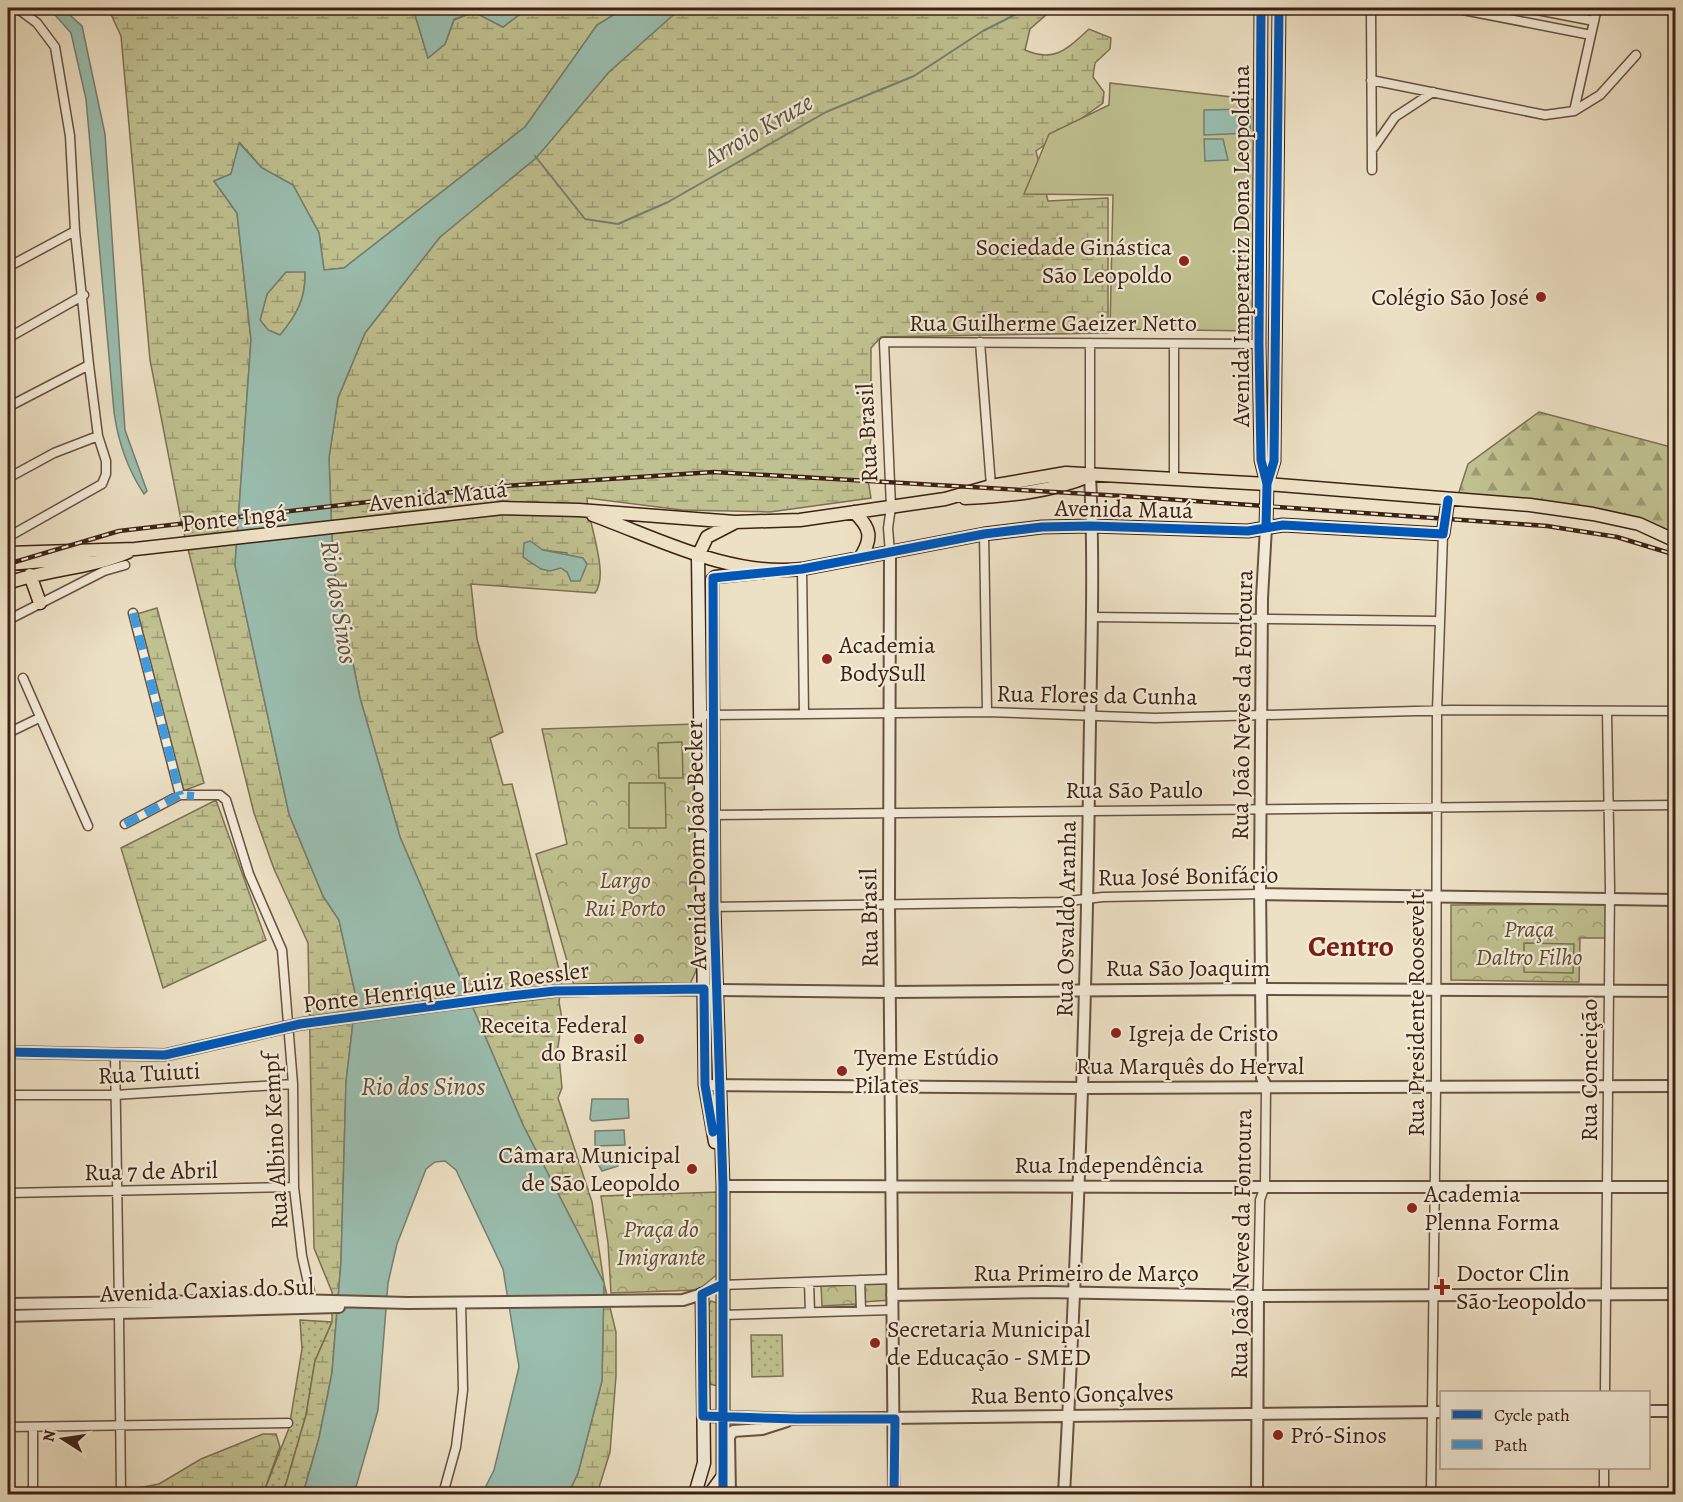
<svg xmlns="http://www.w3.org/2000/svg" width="1683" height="1502" font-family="Alegreya,serif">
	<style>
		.grass { fill: url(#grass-dots); stroke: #7e7152; stroke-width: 1.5 }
		.forest { fill: url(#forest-firs); stroke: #7e7152; stroke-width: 1.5 }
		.wetland { fill: url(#wetland-marsh); stroke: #7e7152; stroke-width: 1.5; fill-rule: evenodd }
		.park { fill: url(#park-crowns); stroke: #7e7152; stroke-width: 1.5 }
		.pitch { fill: #c0c190; stroke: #7e7152; stroke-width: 1.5 }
		.water { fill: #9abeaf; stroke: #757f71; stroke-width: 1.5; fill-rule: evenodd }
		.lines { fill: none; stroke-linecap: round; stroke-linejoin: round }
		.stream { stroke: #757f71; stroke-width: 2 }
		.minor-casing { stroke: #695140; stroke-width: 11 }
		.tertiary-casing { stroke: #695140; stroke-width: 14 }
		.secondary-casing { stroke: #3d2114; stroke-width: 15 }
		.primary-casing { stroke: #3d2114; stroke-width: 15 }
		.minor { stroke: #f3ecd9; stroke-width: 8 }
		.tertiary { stroke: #f3ecd9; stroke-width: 10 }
		.secondary { stroke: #f3ecd9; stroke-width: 12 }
		.primary { stroke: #ede1c5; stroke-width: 12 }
		.rail-casing { stroke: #3d2114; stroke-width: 4.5 }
		.rail { stroke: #f3ecd9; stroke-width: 2; stroke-dasharray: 7; stroke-linecap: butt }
		.tertiary-bridge-casing { stroke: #695140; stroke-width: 14; stroke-linecap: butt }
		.tertiary-bridge { stroke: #f3ecd9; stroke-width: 10 }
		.quiet { stroke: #3f9bde; stroke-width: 8; stroke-dasharray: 15 8; stroke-linecap: butt }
		.cycleway-casing { stroke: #f3ecd9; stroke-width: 13 }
		.cycleway { stroke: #0057b8; stroke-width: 9 }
		.poi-dot { fill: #8f2418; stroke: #f3ecd9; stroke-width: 2 }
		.labels { text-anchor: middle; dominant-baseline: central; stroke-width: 4.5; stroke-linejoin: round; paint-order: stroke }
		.street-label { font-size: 24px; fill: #3d2114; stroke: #f3ecd9 }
		.poi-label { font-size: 24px; fill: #3d2114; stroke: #f3ecd9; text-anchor: start }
		.park-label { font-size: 24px; font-style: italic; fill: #5e4933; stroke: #f3ecd9 }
		.water-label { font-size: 26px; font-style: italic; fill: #595042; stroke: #f3ecd9 }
		.district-label { font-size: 30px; font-weight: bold; fill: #7a1f14; stroke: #f3ecd9 }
	</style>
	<defs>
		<pattern id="grass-dots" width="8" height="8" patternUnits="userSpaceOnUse" patternTransform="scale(1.5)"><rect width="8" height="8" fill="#c0c190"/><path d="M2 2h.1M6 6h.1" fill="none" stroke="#9d9c74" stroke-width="1.8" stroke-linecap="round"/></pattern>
		<pattern id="forest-firs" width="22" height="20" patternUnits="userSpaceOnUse" patternTransform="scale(1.5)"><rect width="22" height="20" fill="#c0c190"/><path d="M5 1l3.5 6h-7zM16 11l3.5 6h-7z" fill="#9d9c74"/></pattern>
		<pattern id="wetland-marsh" width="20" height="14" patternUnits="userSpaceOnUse" patternTransform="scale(1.5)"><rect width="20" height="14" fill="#c0c190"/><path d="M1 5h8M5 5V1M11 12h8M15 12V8" fill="none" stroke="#9d9c74"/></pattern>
		<pattern id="park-crowns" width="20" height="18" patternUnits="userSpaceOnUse" patternTransform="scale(1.5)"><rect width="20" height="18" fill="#c0c190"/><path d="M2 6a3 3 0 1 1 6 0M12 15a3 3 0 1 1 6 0" fill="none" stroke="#9d9c74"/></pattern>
	</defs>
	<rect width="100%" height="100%" fill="#ede1c5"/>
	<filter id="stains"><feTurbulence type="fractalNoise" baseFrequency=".00333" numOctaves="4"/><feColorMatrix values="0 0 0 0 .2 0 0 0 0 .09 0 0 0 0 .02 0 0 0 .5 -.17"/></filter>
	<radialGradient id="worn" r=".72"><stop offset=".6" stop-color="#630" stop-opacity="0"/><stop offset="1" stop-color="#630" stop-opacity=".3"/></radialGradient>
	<!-- grass -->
	<path class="grass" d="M711,1301L717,1303L718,1386L709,1384L708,1307Z
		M300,1320L332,1322L315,1361L306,1415L283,1494H263L289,1428L302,1349Z
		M751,1335H782L783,1376L752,1377Z"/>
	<!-- forest -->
	<path class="forest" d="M1539,412L1675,448V533L1642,521L1458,495L1468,464Z"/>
	<!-- wetland -->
	<path class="wetland" d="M108,8H413L428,58L445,44L454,20L474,12L503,27L528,8H625L597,25L525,127L344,268L324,270L319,233L293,185L262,168L240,143L231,174L214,181L237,213L251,340L235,565L289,814L323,896L339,920L356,997L346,1082L341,1262L332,1373L319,1438L303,1494H283L306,1415L315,1361L332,1322V1292L314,1248L308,943L274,869L254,813L182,525L150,360L121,36Z
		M681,8H1054L1030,29L1025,50C1055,63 1067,49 1089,29L1111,38L1110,49L1095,63L1093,77L1104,92L1103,103L1036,151L1048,201L1108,198V333L881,337L871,348V438L866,467L871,498L770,512L682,510L587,498C588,524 610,574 595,593L471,584L477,639L503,732L490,738L503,785L512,784L562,981L559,1002L562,1019L558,1047L562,1088L558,1098L592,1202L604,1283L616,1332V1376L610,1452L597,1494H568L578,1473L602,1381L604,1283L523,1125L400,837L360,698L333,565L329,458L338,398L365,333L440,237L536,158L609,72ZM543,550L567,553V572L561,568C548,568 545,573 534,562Z
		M305,271C306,298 297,315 280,335L268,330L260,320L267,294L286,272Z
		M157,608L204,783L183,791L137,614Z
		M216,800L266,940L163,988L121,848Z
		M263,1434H276L280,1447L263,1494H128L127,1490L159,1484L201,1459Z"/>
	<!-- park -->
	<path class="park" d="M696,724L699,954L696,971L690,984L574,985L536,854L567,844L542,729Z
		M1608,904L1607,938H1580L1579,982L1451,980V905Z
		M719,1192L720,1272L698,1290L611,1293L608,1243L601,1196Z
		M890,1283L891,1300L863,1302L862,1284Z
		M857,1284L858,1304L822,1306L821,1285Z"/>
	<!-- pitch -->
	<path class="pitch" d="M1110,83L1258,100L1255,331L1110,329L1113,195L1024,194L1049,134L1109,105Z
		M682,742L683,778H659L658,743Z
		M629,783H665L666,828H629Z
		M1524,943L1574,944L1573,973L1524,972Z"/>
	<!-- water -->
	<path class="water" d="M49,8H62L82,26L105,134L125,430L147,491L144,494C128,470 118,441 114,412L86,99L71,33Z
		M413,8H528L503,27L474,12L454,19L445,44L428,58Z
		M625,8H681L609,72L536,158L440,237L365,333L338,398L329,458L333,565L360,698L400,837L523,1125L604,1283L602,1381L578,1473L568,1494H482L494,1470L519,1367L503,1269L456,1170L445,1161L435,1162L426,1169L397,1244L388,1283L378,1410L354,1494H303L319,1438L332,1373L341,1262L346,1082L356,997L339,920L323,896L289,814L235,565L251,340L237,213L214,181L231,174L239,143L262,168L293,185L319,233L324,270L344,268L525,127L597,25ZM286,272H305C306,298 297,315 280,335L268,330L260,320L267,294Z
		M1251,109L1250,133L1204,135V110Z
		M1204,139H1223L1228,160L1205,161Z
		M530,541L543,550L583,558L587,564L580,581H571L567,572L561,568L550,571L541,569L523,557L524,543Z
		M592,1099H628L629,1118L592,1121L590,1119Z
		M624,1130L625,1145L595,1146V1131Z
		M602,1156L604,1159L609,1156L617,1158L618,1166L602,1171L597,1162Z"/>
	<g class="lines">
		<!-- stream -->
		<path class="stream" d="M535,156L585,219L618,224L668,202L826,112L914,76L983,31L1028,8"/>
		<!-- minor casing -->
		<g class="minor-casing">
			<path id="minor" d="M1453,8L1591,35
				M1527,8L1594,21
				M1371,10L1372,170
				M1371,80L1545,115L1574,111L1600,95L1636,55
				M1574,111L1597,8
				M1372,150L1395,117L1433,92
				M8,267L75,231
				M8,338L84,295
				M980,342L991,486
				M1090,343V475
				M8,407L89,365
				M8,478L54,453L98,436
				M1174,480V344
				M984,534L987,712
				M8,537L102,484L106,474V461L98,436L89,365L75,231L70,136L55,47L37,23L17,8
				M890,553L888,528L891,507L884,342L1259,344
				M802,569L804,713
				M133,613L180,795
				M1091,617L1438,621
				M8,620L104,571L125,565
				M23,678L88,826
				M708,715L987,712L1155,718L1451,710L1676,711
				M8,733L39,718
				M711,815L1676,805
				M125,824L180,795H220L226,800L249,874L282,950L293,1084L294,1187L302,1256L313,1305
				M709,907L1060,902L1103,897L1260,894
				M115,1055L119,1302
				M8,1095H114L293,1084
				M8,1193L294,1187
				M860,1280L861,1310
				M809,1282L810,1312
				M721,1285L892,1279
				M1258,1296L1260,1200L1265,1186L1266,1086
				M119,1315L121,1494
				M722,1315L892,1310
				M1605,1392L1610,888L1607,712
				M8,1427L288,1423
				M33,1494V1427
				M443,1494L456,1447L463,1390L461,1302
				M1431,1494L1436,1086L1437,711L1443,534
				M1604,1494V1468"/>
		</g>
		<!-- tertiary casing -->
		<g class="tertiary-casing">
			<path id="tertiary" d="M890,553L889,904L894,1494
				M1260,894L1676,900
				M448,1004L555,991L629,989L891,992L1262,989L1676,991
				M8,1052L165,1055L269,1031
				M705,1085L1083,1088L1676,1086
				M1266,1086L1262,1078L1260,885L1262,598L1266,527
				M723,1186C1041,1186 1358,1188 1676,1187
				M892,1295L1045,1292L1258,1296L1676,1294
				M8,1304L294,1300L408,1303L683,1300L702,1294
				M8,1316L339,1307
				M1648,1411H1676
				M703,1416L797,1419L1442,1412
				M730,1494L729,1437L733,1431L762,1429L787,1421
				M1064,1494C1077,1259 1086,1024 1089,788C1090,684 1095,579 1090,475
				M1257,1494L1258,1296"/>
		</g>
		<!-- secondary casing -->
		<g class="secondary-casing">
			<path id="secondary" d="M1261,8L1259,344L1261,460L1267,484L1266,527
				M1267,483L1274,461L1279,8
				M698,556L705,1085L715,1142
				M695,1494L704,1463L702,1294
				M710,1494L723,1476
				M723,1494V1186L714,907L712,580L715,577L763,572"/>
		</g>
		<!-- primary casing -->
		<g class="primary-casing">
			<path id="primary" d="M965,498C1006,496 1051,492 1089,476
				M854,512C871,528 873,538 860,558
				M593,515C659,539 730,577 802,569L984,534L1042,527L1091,526L1248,531L1283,525L1443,534L1448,500
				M8,553L135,549L503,508L579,510L735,522L800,520L945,499L991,486L1066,473L1267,484L1530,505L1593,514L1639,524L1676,541
				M698,556L707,537L734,523
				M8,564L68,559L90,554
				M30,575L40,603
				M8,583C47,569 89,569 128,552"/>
		</g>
		<!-- minor -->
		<use href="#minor" class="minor"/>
		<!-- tertiary -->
		<use href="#tertiary" class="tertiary"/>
		<!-- secondary -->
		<use href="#secondary" class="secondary"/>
		<!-- primary -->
		<use href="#primary" class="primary"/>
		<!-- rail casing -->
		<g class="rail-casing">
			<path id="rail" d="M8,564L119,531L505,486L714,472L1123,496L1547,526L1617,537L1676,555"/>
		</g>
		<!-- rail -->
		<use href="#rail" class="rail"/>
		<!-- tertiary-bridge casing -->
		<g class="tertiary-bridge-casing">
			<path id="tertiary-bridge" d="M269,1031L300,1024L448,1004"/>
		</g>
		<!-- tertiary-bridge -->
		<use href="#tertiary-bridge" class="tertiary-bridge"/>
		<!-- quiet -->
		<path class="quiet" d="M133,613L180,795
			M125,824L180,795L194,796"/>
		<!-- cycleway casing -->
		<g class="cycleway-casing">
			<path id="cycleway" d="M1261,8L1259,344L1261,460L1267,484L1266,527
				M1267,484L1274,461L1279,8
				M8,1052L165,1055L300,1024L502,997L555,991L704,989L705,1085L713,1132
				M721,1285L702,1294L703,1416L797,1419H895L894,1494
				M723,1494V1186L714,907L713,578L802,569L984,534L1042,527L1091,526L1248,531L1283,525L1443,534L1448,500"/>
		</g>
		<!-- cycleway -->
		<use href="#cycleway" class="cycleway"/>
	</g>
	<!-- markers -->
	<g class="poi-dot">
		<circle cx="1184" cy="261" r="6"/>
		<circle cx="1541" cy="297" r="6"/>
		<circle cx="827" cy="659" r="6"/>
		<circle cx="1116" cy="1033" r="6"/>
		<circle cx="639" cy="1039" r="6"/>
		<circle cx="842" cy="1071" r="6"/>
		<circle cx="692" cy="1169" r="6"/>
		<circle cx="1412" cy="1208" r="6"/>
		<path d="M1439 1278h6v6h6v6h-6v6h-6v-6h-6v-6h6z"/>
		<circle cx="875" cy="1343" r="6"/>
		<circle cx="1278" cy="1435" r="6"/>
	</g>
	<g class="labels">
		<!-- street labels -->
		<g class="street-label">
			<text transform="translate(1241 246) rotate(-90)">Avenida Imperatriz Dona Leopoldina</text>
			<text x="1053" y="323">Rua Guilherme Gaeizer Netto</text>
			<text transform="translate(867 433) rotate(-93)">Rua Brasil</text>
			<text transform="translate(438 496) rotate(-6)">Avenida Mauá</text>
			<text transform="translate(1124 509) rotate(1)">Avenida Mauá</text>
			<text transform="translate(234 518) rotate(-6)">Ponte Ingá</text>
			<text transform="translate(1097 695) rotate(1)">Rua Flores da Cunha</text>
			<text transform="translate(1242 705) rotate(-89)">Rua João Neves da Fontoura</text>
			<text x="1134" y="790">Rua São Paulo</text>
			<text transform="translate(696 845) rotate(-91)">Avenida Dom João Becker</text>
			<text transform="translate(1188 876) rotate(-1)">Rua José Bonifácio</text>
			<text transform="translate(869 918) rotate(-91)">Rua Brasil</text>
			<text transform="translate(1066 919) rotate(-89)">Rua Osvaldo Aranha</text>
			<text x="1188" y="968">Rua São Joaquim</text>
			<text transform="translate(446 987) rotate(-7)">Ponte Henrique Luiz Roessler</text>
			<text transform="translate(1416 1014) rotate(-90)">Rua Presidente Roosevelt</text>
			<text x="1190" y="1066">Rua Marquês do Herval</text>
			<text transform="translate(1589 1070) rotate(-90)">Rua Conceição</text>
			<text transform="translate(149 1073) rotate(-3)">Rua Tuiuti</text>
			<text transform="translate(275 1141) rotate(-93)">Rua Albino Kempf</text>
			<text x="1109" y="1165">Rua Independência</text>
			<text transform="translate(151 1171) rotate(-1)">Rua 7 de Abril</text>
			<text transform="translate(1241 1244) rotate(-89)">Rua João Neves da Fontoura</text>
			<text x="1086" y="1273">Rua Primeiro de Março</text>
			<text transform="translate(207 1290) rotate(-2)">Avenida Caxias do Sul</text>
			<text transform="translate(1072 1394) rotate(-1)">Rua Bento Gonçalves</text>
		</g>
		<!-- poi labels -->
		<g class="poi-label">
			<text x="1172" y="247" text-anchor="end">Sociedade Ginástica<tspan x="1172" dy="28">São Leopoldo</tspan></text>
			<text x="1529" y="297" text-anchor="end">Colégio São José</text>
			<text x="839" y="645">Academia<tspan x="839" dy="28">BodySull</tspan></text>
			<text x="627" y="1025" text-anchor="end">Receita Federal<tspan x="627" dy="28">do Brasil</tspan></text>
			<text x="1128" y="1033">Igreja de Cristo</text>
			<text x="854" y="1057">Tyeme Estúdio<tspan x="854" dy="28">Pilates</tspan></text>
			<text x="680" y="1155" text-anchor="end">Câmara Municipal<tspan x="680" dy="28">de São Leopoldo</tspan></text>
			<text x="1424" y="1194">Academia<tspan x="1424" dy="28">Plenna Forma</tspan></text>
			<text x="1456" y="1273">Doctor Clin<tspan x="1456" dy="28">São Leopoldo</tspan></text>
			<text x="887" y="1329">Secretaria Municipal<tspan x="887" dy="28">de Educação - SMED</tspan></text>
			<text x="1290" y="1435">Pró-Sinos</text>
		</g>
		<!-- park labels -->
		<g class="park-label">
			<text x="625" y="880">Largo<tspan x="625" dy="28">Rui Porto</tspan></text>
			<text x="1529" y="929">Praça<tspan x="1529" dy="28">Daltro Filho</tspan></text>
			<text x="661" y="1229">Praça do<tspan x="661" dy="28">Imigrante</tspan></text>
		</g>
		<!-- water labels -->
		<g class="water-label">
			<text transform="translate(758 130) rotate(-30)">Arroio Kruze</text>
			<text transform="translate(339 602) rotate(81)">Rio dos Sinos</text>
			<text x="423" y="1086">Rio dos Sinos</text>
		</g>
		<!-- district labels -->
		<g class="district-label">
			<text x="1351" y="946">Centro</text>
		</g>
	</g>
	<!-- margin -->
	<rect width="1683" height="1502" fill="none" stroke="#ede1c5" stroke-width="30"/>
	<rect x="9" y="9" width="1665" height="1484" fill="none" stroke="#3d2114" stroke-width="3"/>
	<rect x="15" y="15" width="1653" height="1472" fill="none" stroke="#3d2114" stroke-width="1.5"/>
	<!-- legend -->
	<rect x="1440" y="1391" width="210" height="78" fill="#f3ecd9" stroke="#aa9b8a" stroke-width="1.5"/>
	<rect x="1452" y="1410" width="30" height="9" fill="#0057b8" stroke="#aa9b8a" stroke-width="1.5"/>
	<text x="1494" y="1421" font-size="18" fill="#3d2114">Cycle path</text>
	<rect x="1452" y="1440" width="30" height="9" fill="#3f9bde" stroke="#aa9b8a" stroke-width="1.5"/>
	<text x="1494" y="1451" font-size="18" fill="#3d2114">Path</text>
	<!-- north arrow -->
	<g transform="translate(63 1439) rotate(282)" stroke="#f3ecd9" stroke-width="4.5" paint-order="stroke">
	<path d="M0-4.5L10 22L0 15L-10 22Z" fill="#3d2114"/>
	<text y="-9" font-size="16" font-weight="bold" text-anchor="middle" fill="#3d2114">N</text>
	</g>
	<rect width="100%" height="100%" filter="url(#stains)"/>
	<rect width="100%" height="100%" fill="url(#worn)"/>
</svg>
